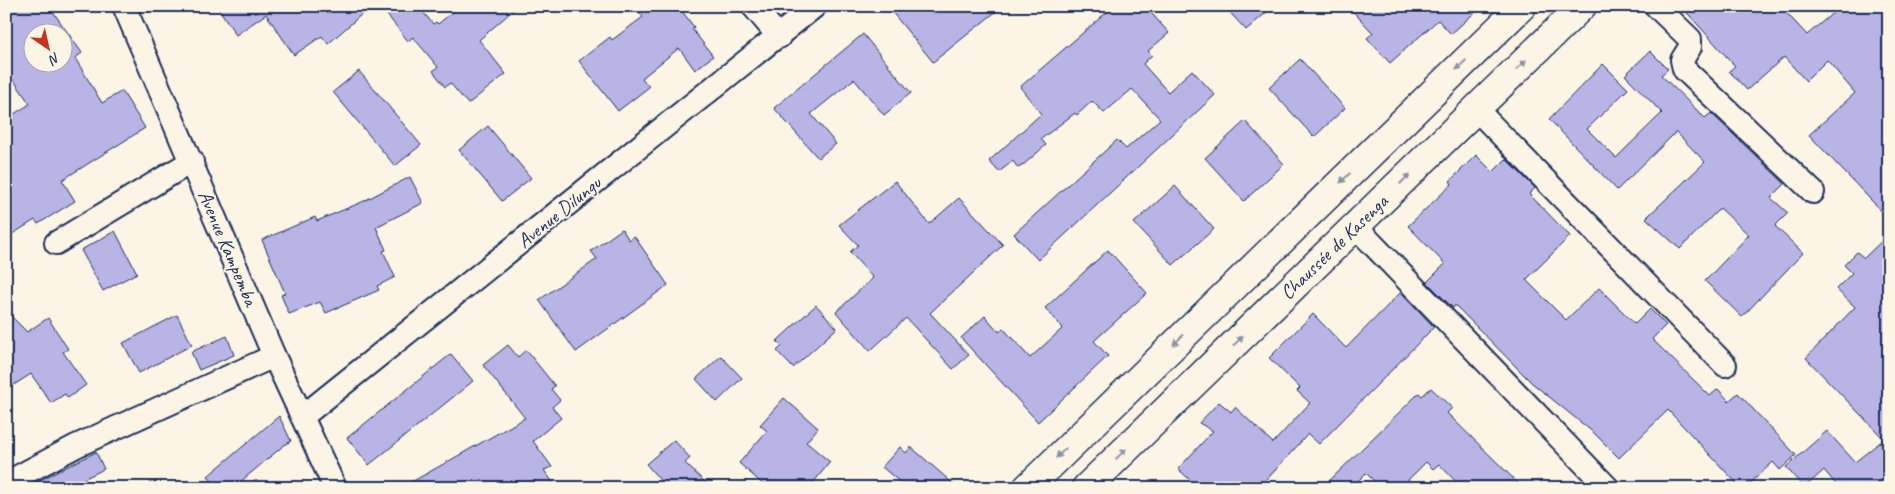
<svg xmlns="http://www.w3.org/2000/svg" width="1895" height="494" font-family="Caveat,sans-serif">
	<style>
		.building { fill: #b9b4e6; stroke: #1b2f5e; fill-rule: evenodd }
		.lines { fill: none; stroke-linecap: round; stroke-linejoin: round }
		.minor-casing { stroke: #1b2f5e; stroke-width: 26 }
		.secondary-casing { stroke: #1b2f5e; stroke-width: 31 }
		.minor { stroke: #fcf5e5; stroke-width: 22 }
		.secondary { stroke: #fcf5e5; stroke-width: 28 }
		.oneway { fill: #8c92a2 }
		.labels { text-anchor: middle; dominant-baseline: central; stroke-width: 4; stroke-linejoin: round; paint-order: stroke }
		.street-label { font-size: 20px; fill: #1b2f5e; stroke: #fcf5e5 }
	</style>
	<rect width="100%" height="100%" fill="#fcf5e5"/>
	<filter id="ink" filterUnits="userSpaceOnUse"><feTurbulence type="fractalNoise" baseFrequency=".02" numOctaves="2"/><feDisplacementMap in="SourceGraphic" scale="10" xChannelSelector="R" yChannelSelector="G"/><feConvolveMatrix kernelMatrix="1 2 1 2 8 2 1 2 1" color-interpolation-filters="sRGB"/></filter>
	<g filter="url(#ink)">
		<!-- building -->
		<path class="building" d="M6,6H49L82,53L75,58L102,103L122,91L145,128L62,180L75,201L38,224L35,220L6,238V119L30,104L6,69ZM32,32H62V62H32Z
			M217,6H371L328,44L322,36L294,55L266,14L236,35Z
			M380,6H418L433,24L436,22L438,24L460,6H518L479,40L506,74L468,104L450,83L445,87L433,71L438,67L413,37L408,41Z
			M634,6H678L694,27L692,29L713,56L695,70L679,48L642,78L649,87L618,111L579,61L610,37L612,40L643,17Z
			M887,6H1003L933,62Z
			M1114,6H1145L1169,33L1148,51L1152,55L1143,64L1168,92L1192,70L1215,95L1038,260L1014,234L1117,140L1126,149L1160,119L1132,89L1104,113L1092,101L1077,115L1075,113L1041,139L1046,145L1022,166L1018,168L1013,161L999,172L989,161L1041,114L1020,87Z
			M1224,6H1274L1246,30Z
			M1348,6H1482L1451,34L1438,20L1390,63L1367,38L1373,33Z
			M1681,6H1780L1807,35L1841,6H1889V219L1809,135L1855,93L1827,60L1806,81L1784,57L1747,90L1729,71L1735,66Z
			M863,34L911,93L884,115L854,79L811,114L836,144L818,158L774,108Z
			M1650,51L1668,69L1661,75L1705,118L1711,113L1785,184L1771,198L1788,213L1775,226L1803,253L1742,317L1705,281L1749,235L1720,208L1680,249L1646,218L1705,162L1676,132L1617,190L1549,119L1603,64L1628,89L1587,129L1616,158L1662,113L1625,75Z
			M1300,59L1345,108L1314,137L1269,88Z
			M359,71L421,145L395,166L333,92Z
			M1245,121L1284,164L1244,201L1205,158Z
			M488,126L531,178L502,201L459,150Z
			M1476,155L1493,172L1506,159L1535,188L1529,194L1570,236L1526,280L1566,320L1599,288L1635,324L1650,309L1666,325L1652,339L1710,396L1718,389L1729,401L1738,393L1796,455L1780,470L1773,462L1745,488H1741L1668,410L1619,458L1594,433L1532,383L1455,305L1453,308L1427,282L1445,264L1408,226L1452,184L1450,181Z
			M410,177L423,203L376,227L386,250L383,251L395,277L377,286L379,290L326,313L320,302L289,314L281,295L285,293L262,240L315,217L317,221L362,202Z
			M895,181L929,224L959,198L1003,245L930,313L969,355L953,369L906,318L870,351L836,312L873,278L850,252L858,245L839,225Z
			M1175,186L1214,229L1173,265L1134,223Z
			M622,229L629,240L634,236L668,285L576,352L539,300L597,259L591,251Z
			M115,231L137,273L103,291L81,250Z
			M1889,234V479L1878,488H1839L1824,470L1804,488L1786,467L1827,431L1855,462L1884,439L1806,358L1855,307L1836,289L1852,273L1844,265L1857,252L1864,258Z
			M1108,250L1147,293L1094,341L1108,356L1038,422L961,338L985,316L999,332L1003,328L1030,358L1063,328L1045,308Z
			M1401,292L1434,327L1319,444L1308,434L1259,488H1199L1178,469L1213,431L1199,423L1219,402L1231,412L1235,407L1273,443L1310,403L1297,391L1300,388L1269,358L1313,314L1346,348Z
			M816,305L837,328L793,368L777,351L782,346L777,341Z
			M6,311L27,332L48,318L68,349L63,352L86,385L68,398L65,394L51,403L31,374L6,390Z
			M177,315L192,345L139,373L123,343Z
			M227,336L234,355L199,370L191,352Z
			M508,345L518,357L526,350L555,386L551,389L560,400L552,407L561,418L533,441L552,467L544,470L557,488H401L525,418L483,365Z
			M451,354L473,381L369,465L347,438Z
			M721,356L742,378L717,402L696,379Z
			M1431,388L1452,408L1447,413L1523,488H1462L1439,464L1433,469L1426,462L1400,488H1381L1366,473L1351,488H1322L1419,393L1422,396Z
			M784,398L818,428L806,442L830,462L809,488H767L739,463L767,431L760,425Z
			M279,416L291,441L283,446L233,488H217L208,476Z
			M674,440L690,458L685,463L711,488H667L646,464Z
			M900,447L906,453L911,447L958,488H907L882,467Z
			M96,452L104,469L65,488H25Z"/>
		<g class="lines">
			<!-- minor casing -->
			<g class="minor-casing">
				<path id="minor" d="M124,6L274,356L335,488
					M753,6L779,37
					M1656,6L1690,39V47L1682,60L1684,69L1813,192
					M1476,109L1725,365
					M1355,226L1608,488
					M56,243L192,161
					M302,417L815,6
					M6,483L76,446L274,356"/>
			</g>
			<!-- secondary casing -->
			<g class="secondary-casing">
				<path id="secondary" d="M1027,488L1522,6
					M1086,488L1582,6"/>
			</g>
			<!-- minor -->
			<use href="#minor" class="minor"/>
			<!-- secondary -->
			<use href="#secondary" class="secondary"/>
		</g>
		<!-- one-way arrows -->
		<defs><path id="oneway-solid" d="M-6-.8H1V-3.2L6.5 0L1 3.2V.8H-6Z" transform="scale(1.25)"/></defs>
		<g class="oneway">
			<use href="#oneway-solid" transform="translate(1461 65) rotate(136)"/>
			<use href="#oneway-solid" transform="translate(1521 65) rotate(-44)"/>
			<use href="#oneway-solid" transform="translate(1345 178) rotate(136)"/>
			<use href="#oneway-solid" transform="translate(1405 179) rotate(-44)"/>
			<use href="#oneway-solid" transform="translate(1178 340) rotate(136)"/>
			<use href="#oneway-solid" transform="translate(1238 341) rotate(-44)"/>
			<use href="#oneway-solid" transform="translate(1061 453) rotate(136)"/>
			<use href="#oneway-solid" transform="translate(1121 454) rotate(-44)"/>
		</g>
	</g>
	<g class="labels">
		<!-- street labels -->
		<g class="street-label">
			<text transform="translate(559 212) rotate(-39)">Avenue Dilungu</text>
			<text transform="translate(1334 247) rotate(-44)">Chaussée de Kasenga</text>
			<text transform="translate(228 248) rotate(67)">Avenue Kampemba</text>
		</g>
	</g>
	<!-- margin -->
	<rect width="1895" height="494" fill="none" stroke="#fcf5e5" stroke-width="25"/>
	<rect x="12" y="12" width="1870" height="469" fill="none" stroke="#1b2f5e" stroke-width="2" filter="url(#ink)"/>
	<!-- north arrow -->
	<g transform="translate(48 48) rotate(146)"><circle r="24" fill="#fcf5e5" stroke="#a2a6af"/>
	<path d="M0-4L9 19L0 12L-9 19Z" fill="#c8321e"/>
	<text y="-8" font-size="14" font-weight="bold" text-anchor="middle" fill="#1b2f5e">N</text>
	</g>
</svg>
